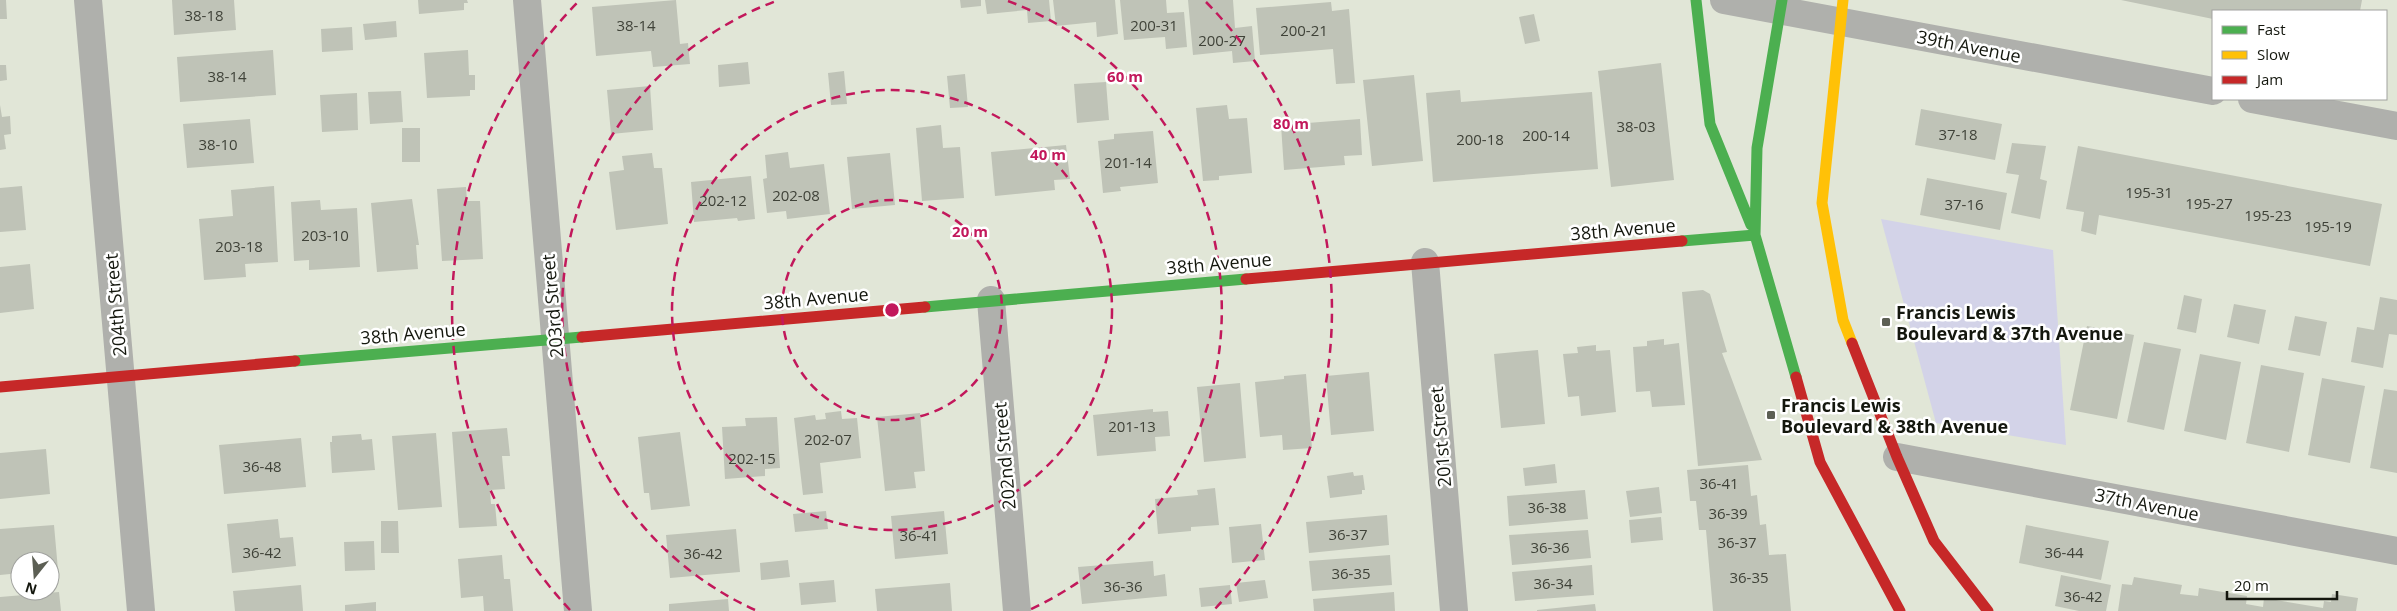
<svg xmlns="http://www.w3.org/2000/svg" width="2397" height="611" font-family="'Open Sans',sans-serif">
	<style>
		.green { fill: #d3d3e8 }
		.building { fill: #bfc3b7 }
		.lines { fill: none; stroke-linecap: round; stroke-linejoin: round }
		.street { stroke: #afb0ac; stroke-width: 28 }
		.fast { stroke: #4caf50; stroke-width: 11 }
		.slow { stroke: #ffc107; stroke-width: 11 }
		.jam { stroke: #c62828; stroke-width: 11 }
		.ring { fill: none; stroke: #c2185b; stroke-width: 2.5; stroke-dasharray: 9 6 }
		.poi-dot { fill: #5c5f54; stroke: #fff; stroke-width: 2 }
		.labels { text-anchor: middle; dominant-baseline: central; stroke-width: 5; stroke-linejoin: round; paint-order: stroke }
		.number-label { font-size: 15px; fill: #3f4238 }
		.street-label { font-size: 18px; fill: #14170e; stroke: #fff }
		.poi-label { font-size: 18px; font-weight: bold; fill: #14170e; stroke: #fff; text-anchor: start }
		.centre { fill: #c2185b; stroke: #fff; stroke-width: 2.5 }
		.ring-label { font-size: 15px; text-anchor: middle; font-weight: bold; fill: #c2185b; stroke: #fff; stroke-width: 5; stroke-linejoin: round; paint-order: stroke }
	</style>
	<rect width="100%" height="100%" fill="#e1e6d7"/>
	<!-- green -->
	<path class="green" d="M1881,219L2053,250L2066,445L1936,423Z"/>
	<!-- building -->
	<path class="building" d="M0,0H6L7,19H0Z
		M172,0H234L236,30L174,35Z
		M418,0H467L468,3H464V10L419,14Z
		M676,0L680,44L688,43L690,64L653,67L651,51L596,56L592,7Z
		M960,0H981V6L961,8Z
		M985,0H1049L1051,21L1028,23L1027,10L987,14Z
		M1053,0H1115L1118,34L1097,37L1096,22L1056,26Z
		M1120,0H1166L1167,13L1184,12L1187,47L1166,49L1165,37L1124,40Z
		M1188,0H1233L1235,28L1252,26L1255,61L1233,63L1232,51L1193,55Z
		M2121,0H2362L2360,11H2213V19Z
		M1331,2L1332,11L1349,9L1355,83L1336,84L1333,49L1260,55L1256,8Z
		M1534,14L1540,41L1525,44L1519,17Z
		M396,21L397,37L365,40L363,24Z
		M352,27L353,50L322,52L321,29Z
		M273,50L276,95L180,102L177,57Z
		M468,50L469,75H475V90H470V96L427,98L424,53Z
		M748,62L750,84L719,87L718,65Z
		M1661,63L1674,180L1611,187L1598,71Z
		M0,65H6L7,80L0,81Z
		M844,71L847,104L831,105L828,73Z
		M965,74L968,107L950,108L947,76Z
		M1414,75L1423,161L1372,166L1363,80Z
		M1106,82L1109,120L1077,123L1074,84Z
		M650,86L653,130L611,134L607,90Z
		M1460,90L1461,102L1592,92L1598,169L1433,182L1426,93Z
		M401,91L403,122L370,124L368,92Z
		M357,93L358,130L322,132L320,95Z
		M0,105L2,117L10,116L11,134L4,135L6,149L0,150Z
		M1227,105L1229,119L1247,118L1252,173L1219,176V180L1203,181L1196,108Z
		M1921,109L2002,124L1995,160L1915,145Z
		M250,119L254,163L187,168L183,124Z
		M1360,119L1362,155L1344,156L1345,165L1284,170L1281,125Z
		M941,125L943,148L960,147L964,198L922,201L916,128Z
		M402,128H420V162H402Z
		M1153,131L1158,183L1120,187L1121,191L1103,193L1098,141L1114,139V134Z
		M2012,143L2046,146L2040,179L2047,181L2040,219L2011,213L2019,175L2006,173Z
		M1066,145L1070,179L1054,180L1055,190L995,196L991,152Z
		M2078,146L2382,204L2370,266L2099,215L2096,235L2081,231L2084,212L2066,209Z
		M788,152L790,168L824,164L830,214L787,219L786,211L767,213L763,179L767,178L765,155Z
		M652,153L654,168H662L668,224L616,230L609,172L624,170L622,156Z
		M890,153L895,205L852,209L847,157Z
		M751,176L755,219L738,221L737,218L694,222L691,182Z
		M1927,178L2007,193L2000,230L1920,215Z
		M22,186L26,230L0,232V188Z
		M274,186L278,262L245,264L246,277L204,280L199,219L233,216L231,190Z
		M466,187L467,201H480L483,259L442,261L437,189Z
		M412,199L419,245H416L418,269L377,272L371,203Z
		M320,200L321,210L357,208L360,267L309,270V260L294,261L291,202Z
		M30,264L34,309L0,313V267Z
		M1703,290L1710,294L1727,352L1722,353L1762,460L1698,466L1682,292Z
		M2184,295L2202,299L2196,333L2177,329Z
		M2380,297L2397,300V335L2389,334L2383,368L2351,362L2357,327L2374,330Z
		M2234,304L2266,310L2259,344L2227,337Z
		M2295,316L2327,322L2320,356L2288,350Z
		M2087,326L2134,335L2117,419L2070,410Z
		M1664,339V345L1679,343L1685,405L1652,407L1650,391L1636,392L1633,347L1647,346V341Z
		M2144,342L2181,349L2164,430L2127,422Z
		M1596,345V351L1610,350L1616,412L1581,416L1579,396L1568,397L1563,354L1578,353L1577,347Z
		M1538,350L1545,424L1501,428L1494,354Z
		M2200,354L2241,362L2226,440L2184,431Z
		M2261,365L2304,373L2289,452L2246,443Z
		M1369,372L1374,431L1331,435L1326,376Z
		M1306,374L1312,448L1283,450L1282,435L1260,437L1255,382L1284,379V376Z
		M2322,378L2365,386L2350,463L2308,455Z
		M1240,383L1246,458L1204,462L1197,387Z
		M2384,389L2397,391V473L2370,468Z
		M1153,409V412L1168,411L1170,436L1155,437L1156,451L1097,456L1093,415Z
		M841,411L842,419L857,418L861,458L820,463L823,493L803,495L794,418L815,415L816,420L826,419L825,413Z
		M920,413L925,471L914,472L916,488L885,491L877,417Z
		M777,417L780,468L765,469V476L725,479L722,427L746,426L745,418Z
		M507,428L510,456H502L505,489L490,490L491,504H495L497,526L459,528L452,432Z
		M680,432L690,506L651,510L649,493H644L638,437Z
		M436,433L442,507L398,510L392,436Z
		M361,434L362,440L372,439L375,470L332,473L330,442H332V436Z
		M301,438L306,487L224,494L219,445Z
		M46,449L50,494L0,499V453Z
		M1555,464L1557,483L1525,486L1523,468Z
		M1748,465L1751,496L1757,495L1760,525L1766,524L1769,555L1786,554L1791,611H1713L1706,530H1699L1696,501H1690L1687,470Z
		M1353,472L1354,476L1363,475L1365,490H1362V494L1330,498L1327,476Z
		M1659,487L1662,513L1630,517L1626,491Z
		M1215,488L1219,525L1191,527V531L1158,534L1155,499L1198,495L1197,490Z
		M1585,490L1588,519L1509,526L1507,496Z
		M826,511L828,529L795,532L793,514Z
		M944,511L948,554L895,559L891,516Z
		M1387,515L1389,545L1309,553L1306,522Z
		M1661,517L1663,540L1631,543L1629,520Z
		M278,519L280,538L293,537L296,566L232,573L227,524Z
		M381,521H398L399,553H381Z
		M1261,524L1265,560L1232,563L1229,527Z
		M54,525L58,570L50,571V561H20V573L0,575V529Z
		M2026,525L2109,541L2101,580L2019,563Z
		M736,529L740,572L670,578L666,535Z
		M1588,530L1591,558L1512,565L1509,535Z
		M374,541L375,570L345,571L344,542Z
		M502,555L504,579H510L513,611H484L483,596L461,598L458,559Z
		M1390,555L1392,585L1312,591L1309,561Z
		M788,560L790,577L761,580L760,563Z
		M1153,561L1154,576L1165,574L1167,596L1082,604L1078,567Z
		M1592,565L1594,595L1515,601L1512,572Z
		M2061,575L2111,585L2106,611H2079L2055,606Z
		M2134,577L2182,585L2180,594L2198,596L2199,588L2247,596L2246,604L2263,607L2264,598L2323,608L2324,601L2331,602L2332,594L2358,598L2356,611H2118L2122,584L2132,585Z
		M834,580L836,602L801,605L799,583Z
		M1265,580L1268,598L1239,602L1236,583Z
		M950,583L952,611H877L875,589Z
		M301,585L303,611H235L233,591Z
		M1230,585L1232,604L1201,607L1199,588Z
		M59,592L61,611H0V597Z
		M1394,592L1395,611H1314L1313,599Z
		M728,599L729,611H669V604Z
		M376,602V611H345V605Z
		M1595,604L1596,611H1537V610Z"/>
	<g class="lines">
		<!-- street -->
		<path class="street" d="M88,0L141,611
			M527,0L578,611
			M1724,0L2213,91
			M2252,99L2397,126
			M1425,262L1454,611
			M991,300L1017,611
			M1897,457L2397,551"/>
		<!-- fast -->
		<path class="fast" d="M1696,0L1710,124L1751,225
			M1782,0L1757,148L1755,235L1796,377
			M1682,241L1755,235
			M925,307L1246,279
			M295,361L582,337"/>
		<!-- slow -->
		<path class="slow" d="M1843,0L1822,203L1843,320L1852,343"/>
		<!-- jam -->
		<path class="jam" d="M1246,279L1682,241
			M582,337L925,307
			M1852,343L1897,457L1934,541L1988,611
			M1796,377L1820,462L1900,611
			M0,387L295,361"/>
	</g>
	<!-- distance rings -->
	<g class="ring">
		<circle cx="892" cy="310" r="110"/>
		<circle cx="892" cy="310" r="220"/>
		<path d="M755 610A330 330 0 0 1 776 1M1008 1A330 330 0 0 1 1029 610"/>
		<path d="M570 610A440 440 0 0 1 578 2M1206 2A440 440 0 0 1 1214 610"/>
	</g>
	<!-- markers -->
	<g class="poi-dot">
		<rect x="1881" y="317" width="10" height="10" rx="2.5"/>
		<rect x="1766" y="410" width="10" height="10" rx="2.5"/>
	</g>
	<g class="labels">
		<!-- number labels -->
		<g class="number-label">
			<text x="204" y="15">38-18</text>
			<text x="636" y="25">38-14</text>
			<text x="1154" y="25">200-31</text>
			<text x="1304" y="30">200-21</text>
			<text x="1222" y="40">200-27</text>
			<text x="227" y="76">38-14</text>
			<text x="1636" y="126">38-03</text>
			<text x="1958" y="134">37-18</text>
			<text x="1546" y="135">200-14</text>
			<text x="1480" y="139">200-18</text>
			<text x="218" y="144">38-10</text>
			<text x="1128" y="162">201-14</text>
			<text x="2149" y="192">195-31</text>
			<text x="796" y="195">202-08</text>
			<text x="723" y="200">202-12</text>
			<text x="2209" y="203">195-27</text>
			<text x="1964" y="204">37-16</text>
			<text x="2268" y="215">195-23</text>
			<text x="2328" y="226">195-19</text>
			<text x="325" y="235">203-10</text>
			<text x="239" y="246">203-18</text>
			<text x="1132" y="426">201-13</text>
			<text x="828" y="439">202-07</text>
			<text x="752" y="458">202-15</text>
			<text x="262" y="466">36-48</text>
			<text x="1719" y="483">36-41</text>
			<text x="1547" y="507">36-38</text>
			<text x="1728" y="513">36-39</text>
			<text x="1348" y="534">36-37</text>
			<text x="919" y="535">36-41</text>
			<text x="1737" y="542">36-37</text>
			<text x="1550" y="547">36-36</text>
			<text x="262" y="552">36-42</text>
			<text x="2064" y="552">36-44</text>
			<text x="703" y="553">36-42</text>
			<text x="1351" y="573">36-35</text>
			<text x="1749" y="577">36-35</text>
			<text x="1553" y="583">36-34</text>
			<text x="1123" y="586">36-36</text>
			<text x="2083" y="596">36-42</text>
		</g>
		<!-- street labels -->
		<g class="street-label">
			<text transform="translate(1969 46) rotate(11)">39th Avenue</text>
			<text transform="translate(1623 229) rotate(-5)">38th Avenue</text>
			<text transform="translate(1219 263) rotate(-5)">38th Avenue</text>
			<text transform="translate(816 298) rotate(-5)">38th Avenue</text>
			<text transform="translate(115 305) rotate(-95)">204th Street</text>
			<text transform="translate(552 306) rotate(-95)">203rd Street</text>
			<text transform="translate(413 333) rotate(-5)">38th Avenue</text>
			<text transform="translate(1440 437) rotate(-95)">201st Street</text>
			<text transform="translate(1004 456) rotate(-95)">202nd Street</text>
			<text transform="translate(2147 504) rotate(11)">37th Avenue</text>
		</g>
		<!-- poi labels -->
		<g class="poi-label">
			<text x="1896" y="312">Francis Lewis<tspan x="1896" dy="21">Boulevard &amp; 37th Avenue</tspan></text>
			<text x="1781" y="405">Francis Lewis<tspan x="1781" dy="21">Boulevard &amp; 38th Avenue</tspan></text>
		</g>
	</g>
	<circle cx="892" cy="310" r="8" class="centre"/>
	<g class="ring-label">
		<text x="1125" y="82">60 m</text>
		<text x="1291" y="129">80 m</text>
		<text x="1048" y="160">40 m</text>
		<text x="970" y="237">20 m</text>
	</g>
	<!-- legend -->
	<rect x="2212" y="10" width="175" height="90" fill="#ffffff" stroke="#a1a29f"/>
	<rect x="2222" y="26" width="25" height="8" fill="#4caf50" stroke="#a1a29f"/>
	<text x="2257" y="35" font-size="15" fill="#14170e">Fast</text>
	<rect x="2222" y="51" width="25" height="8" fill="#ffc107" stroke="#a1a29f"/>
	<text x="2257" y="60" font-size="15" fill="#14170e">Slow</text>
	<rect x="2222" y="76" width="25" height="8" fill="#c62828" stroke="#a1a29f"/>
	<text x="2257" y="85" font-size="15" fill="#14170e">Jam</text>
	<!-- north arrow -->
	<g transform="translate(35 576) rotate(197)"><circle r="24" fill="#ffffff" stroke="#a1a29f"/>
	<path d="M0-4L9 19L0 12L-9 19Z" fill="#5c5f54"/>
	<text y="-8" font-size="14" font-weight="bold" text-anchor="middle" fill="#14170e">N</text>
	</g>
	<!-- scale -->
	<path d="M2227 591v8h110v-8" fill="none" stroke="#14170e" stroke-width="2.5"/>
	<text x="2234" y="591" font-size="15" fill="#14170e" stroke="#ffffff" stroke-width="4" paint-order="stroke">20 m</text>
</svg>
